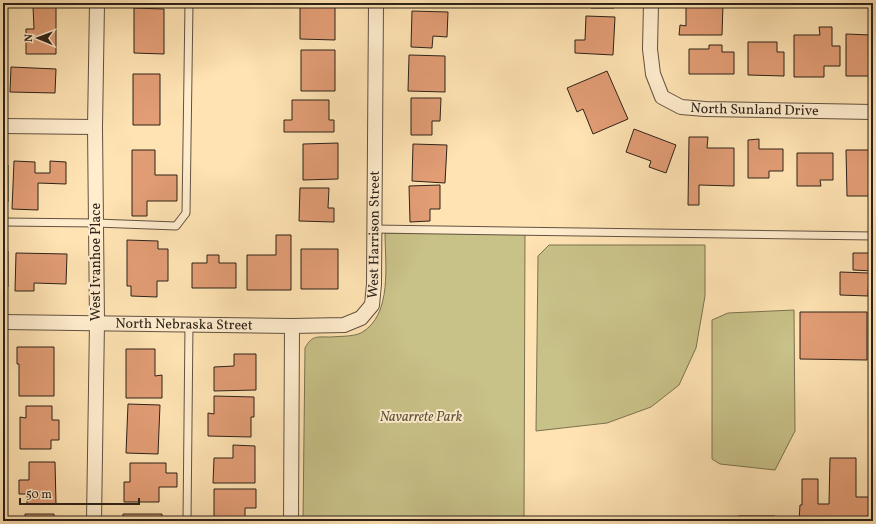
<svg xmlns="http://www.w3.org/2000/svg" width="876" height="524" font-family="Vollkorn,serif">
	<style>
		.green { fill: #c8c188; stroke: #7a7250 }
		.building { fill: #e29d75; stroke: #2d2219 }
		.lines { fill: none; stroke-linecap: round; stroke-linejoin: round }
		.service-casing { stroke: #625240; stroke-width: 9 }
		.minor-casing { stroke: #625240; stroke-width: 16 }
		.service { stroke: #ffedce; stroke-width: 7 }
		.minor { stroke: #ffedce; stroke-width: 14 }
		.labels { text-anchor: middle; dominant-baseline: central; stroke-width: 4; stroke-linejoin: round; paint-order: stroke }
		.street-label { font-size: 14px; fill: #2d2219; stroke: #ffedce }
		.park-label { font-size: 14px; font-style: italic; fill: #5c523a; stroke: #ffedce }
	</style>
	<rect width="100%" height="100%" fill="#ffe3b3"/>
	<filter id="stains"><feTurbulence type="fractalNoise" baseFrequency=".005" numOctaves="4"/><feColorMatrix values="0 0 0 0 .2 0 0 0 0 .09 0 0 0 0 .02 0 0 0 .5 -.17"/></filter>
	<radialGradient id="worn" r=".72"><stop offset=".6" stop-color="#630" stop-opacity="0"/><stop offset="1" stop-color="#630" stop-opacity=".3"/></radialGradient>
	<!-- green -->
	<path class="green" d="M385,233L525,234L524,521H303L305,348C312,335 317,337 331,337C340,336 352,337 361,333C393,315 385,263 385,233Z
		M549,245H705V296L696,348L679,385L651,407L607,423L536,431L538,256Z
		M794,310L795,431L775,470L720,464L712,459V320L728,313Z"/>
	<!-- building -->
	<path class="building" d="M300,3H335V40L300,39Z
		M591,3H614V8H591Z
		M686,3H723L722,35H679L680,25L686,26Z
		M33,6H56V54H26V29H34Z
		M134,8L164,9V54L134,53Z
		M412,11L448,12L447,37L433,36L432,48L411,47Z
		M586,16L615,17L613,55L575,53V40H585Z
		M819,27H832V46H840V66H824V77H794V35H820Z
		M846,34L871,35L873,76H846Z
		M748,42H777V52H784V76L748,75Z
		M709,45H722V52H734V74H689V49H709Z
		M301,50H335V91H301Z
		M409,55L445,56V92L408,91Z
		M11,67L56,69L55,93L10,92Z
		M607,71L628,119L593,134L583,109L577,112L567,88Z
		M133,74H160V125H133Z
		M411,98H441L440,121H432V135H411Z
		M292,100H329V120H334V132H284V120H292Z
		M634,129L676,145L666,173L649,167L651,161L626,152Z
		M689,137H708L707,148H734V186L699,185V205H688Z
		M759,139V149H783V171H769V178H748V140Z
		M338,143V179L303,180V144Z
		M413,144L447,145L445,183L412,181Z
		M132,150H155V175H177V201H147V216H132Z
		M846,150H873V196H847Z
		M797,153H833V180H820L821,186H797Z
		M14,161L35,162V173H50V161L66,162V184L38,183V210L12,209Z
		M3,165H8V202H3Z
		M440,185V209H430V221L410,222L409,186Z
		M300,188H329L328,208H334V222L299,221Z
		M276,235H291V290H247V255H276Z
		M127,240L158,241V249H168V281H157V297L131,296V286H127Z
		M301,249H338V289H301Z
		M3,251H8V287H3Z
		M16,253L67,254L66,284L34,283V291H15Z
		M853,253H873V271L853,270Z
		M207,255H219V263H236V288H192V263H207Z
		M840,272L869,273L868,296L840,295Z
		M800,312H867V360L800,359Z
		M17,347H54V396H19V364H17Z
		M126,349H155V376L162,375V398H126Z
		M234,354H256V390L214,391V367L234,366Z
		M214,396L254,397V417H251V437L208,436V413L214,414Z
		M128,404L160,405L158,454L126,453Z
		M26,406H52V420H59V440H51V449H20V417L26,418Z
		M233,445L255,446V483H213L214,458H233Z
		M830,458H856V497H873V521H799L800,505H802V479H818V504H829Z
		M29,462H55L56,504H27V494H19V480H29Z
		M130,463H166V473H177V487H159V502H124V482H130Z
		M214,489H256V508H245V521H214Z
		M25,514H54V521H25Z
		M123,514H162V521H123Z
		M738,516H775V521H738Z"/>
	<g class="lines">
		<!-- service casing -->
		<g class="service-casing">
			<path id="service" d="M3,222L96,223L176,226L186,213L189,3
				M374,229L873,236
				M187,521L189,324"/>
		</g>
		<!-- minor casing -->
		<g class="minor-casing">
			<g id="minor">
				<path id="s1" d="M651,3L650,49L653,74L662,97L681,107L705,109L873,112"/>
				<path d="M3,126L95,127"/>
				<path id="s2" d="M3,322L292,326L344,325L361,318L372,305L374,284L376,3"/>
				<path d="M94,521L97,322L95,127L97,3"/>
				<path d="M291,521L292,326"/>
			</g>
		</g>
		<!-- service -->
		<use href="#service" class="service"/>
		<!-- minor -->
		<use href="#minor" class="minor"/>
	</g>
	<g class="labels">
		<!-- street labels -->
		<g class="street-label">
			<text stroke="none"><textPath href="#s1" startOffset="191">North Sunland Drive</textPath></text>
			<text stroke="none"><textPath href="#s2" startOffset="447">West Harrison Street</textPath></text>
			<text transform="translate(96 262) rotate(-90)">West Ivanhoe Place</text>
			<text stroke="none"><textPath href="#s2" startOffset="181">North Nebraska Street</textPath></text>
		</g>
		<!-- park labels -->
		<g class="park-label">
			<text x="421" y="417">Navarrete Park</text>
		</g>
	</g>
	<!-- margin -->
	<rect width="876" height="524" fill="none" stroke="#ffe3b3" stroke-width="16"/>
	<rect x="4" y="4" width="868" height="516" fill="none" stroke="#2d2219" stroke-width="2"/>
	<rect x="8" y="8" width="860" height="508" fill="none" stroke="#2d2219"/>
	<!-- north arrow -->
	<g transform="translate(38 38) rotate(271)" stroke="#ffedce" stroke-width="3" paint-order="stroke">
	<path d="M0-3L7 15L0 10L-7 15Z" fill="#2d2219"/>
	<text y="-6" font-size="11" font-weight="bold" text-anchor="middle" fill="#2d2219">N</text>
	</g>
	<!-- scale -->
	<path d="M20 498v6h119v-6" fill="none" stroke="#2d2219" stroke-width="2"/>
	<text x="26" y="498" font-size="12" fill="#2d2219" stroke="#ffedce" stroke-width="3" paint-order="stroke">50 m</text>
	<rect width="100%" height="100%" filter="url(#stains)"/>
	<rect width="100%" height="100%" fill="url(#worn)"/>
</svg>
